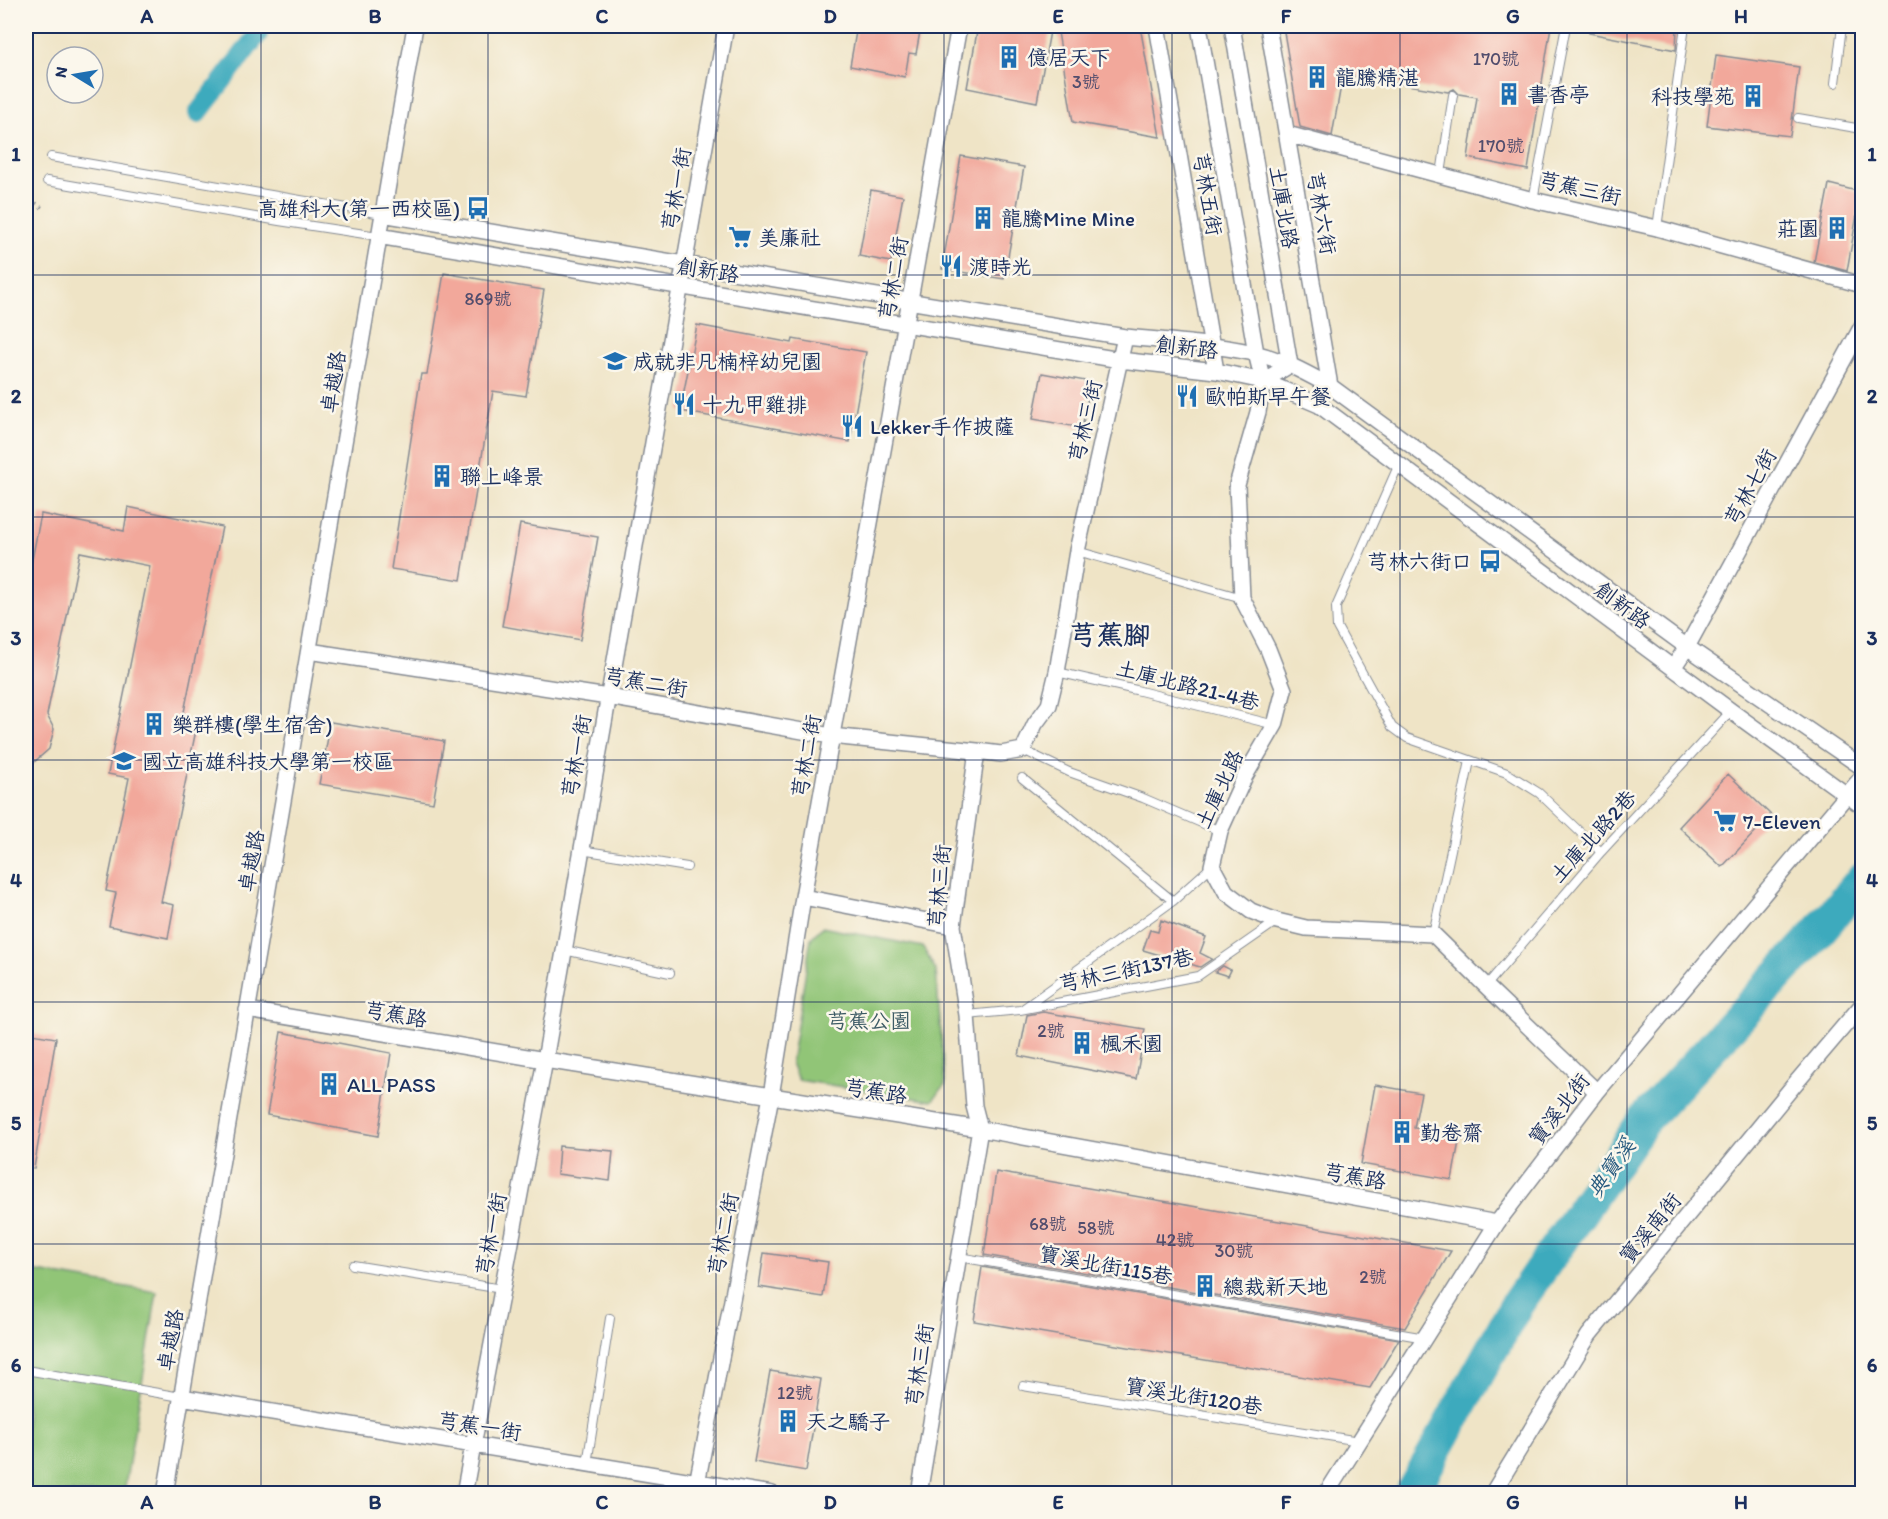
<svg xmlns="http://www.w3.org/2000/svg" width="1888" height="1519" font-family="Itim,'LXGW WenKai TC',sans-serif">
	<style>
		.green { fill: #91c577; stroke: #567a6a; stroke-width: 1.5 }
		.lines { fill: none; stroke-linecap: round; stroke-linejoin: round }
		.canal { stroke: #3eaabd; stroke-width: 20 }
		.river { stroke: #3eaabd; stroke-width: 34 }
		.building { fill: #f2a89b }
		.service-casing { stroke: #858a92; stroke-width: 10 }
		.minor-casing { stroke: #858a92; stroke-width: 18 }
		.path { stroke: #858a92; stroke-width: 4; stroke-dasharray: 1.5 4.5; stroke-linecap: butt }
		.service { stroke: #fff; stroke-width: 8 }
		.minor { stroke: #fff; stroke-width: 15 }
		.grid { fill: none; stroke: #1b2f5e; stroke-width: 1.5; stroke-opacity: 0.55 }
		.labels { text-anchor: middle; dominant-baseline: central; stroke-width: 5; stroke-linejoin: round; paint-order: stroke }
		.number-label { font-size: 18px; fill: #514d6d }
		.poi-label { font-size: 21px; fill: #1b2f5e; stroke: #fbf7ec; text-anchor: start }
		.street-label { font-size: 21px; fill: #1b2f5e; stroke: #fbf7ec }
		.park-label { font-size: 21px; fill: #3e5c66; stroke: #fbf7ec }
		.water-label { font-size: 22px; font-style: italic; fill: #275a7f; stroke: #fbf7ec }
		.district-label { font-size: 27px; font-weight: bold; fill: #1b2f5e; stroke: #fbf7ec }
		.neatline { fill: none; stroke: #1b2f5e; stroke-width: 2 }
		.grid-label { font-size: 20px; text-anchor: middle; font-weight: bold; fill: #1b2f5e }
	</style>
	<rect width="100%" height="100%" fill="#fbf7ec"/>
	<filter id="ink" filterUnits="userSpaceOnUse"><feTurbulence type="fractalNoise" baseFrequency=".0167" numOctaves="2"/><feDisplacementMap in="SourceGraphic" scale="12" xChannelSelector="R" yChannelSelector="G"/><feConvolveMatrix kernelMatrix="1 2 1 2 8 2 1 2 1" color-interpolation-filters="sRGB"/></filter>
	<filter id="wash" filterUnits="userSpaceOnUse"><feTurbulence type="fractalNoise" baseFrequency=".008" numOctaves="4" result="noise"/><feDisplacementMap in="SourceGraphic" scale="24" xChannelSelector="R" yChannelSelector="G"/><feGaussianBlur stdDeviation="1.35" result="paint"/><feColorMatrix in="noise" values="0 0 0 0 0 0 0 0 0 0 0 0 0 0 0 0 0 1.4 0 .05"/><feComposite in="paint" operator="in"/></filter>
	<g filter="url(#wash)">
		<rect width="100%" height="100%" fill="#efe4c6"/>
		<!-- green -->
		<path class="green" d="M822,927L923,947L936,971L945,1085L932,1101L798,1080L791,1063L811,938Z
			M26,1270L157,1292L124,1493H26Z"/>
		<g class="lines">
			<!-- canal -->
			<path class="canal" d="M198,113L258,34V26"/>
			<!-- river -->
			<path class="river" d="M1411,1494L1517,1304L1645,1119L1819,931L1862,880"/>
		</g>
		<g id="blocks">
			<!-- building -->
			<path class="building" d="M857,26H921L916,54L909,53L905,77L850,66Z
				M978,26H1051L1037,102L967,88Z
				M1057,26H1140L1160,137L1073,122Z
				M1283,26H1551L1528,170L1468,158L1477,97L1459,94L1454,89L1448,92L1343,74L1332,136L1300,127Z
				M1590,26H1677L1676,50L1589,33Z
				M1716,55L1799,67L1790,136L1707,126Z
				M961,156L1024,167L1004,279L942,269Z
				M1829,184L1861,192L1847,271L1814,262Z
				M871,190L903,196L891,262L859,256Z
				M444,273L544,290L526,396L493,391L461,580L391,569L421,374H427Z
				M697,325L792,343L793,339L866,352L850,442L680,411Z
				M1042,373L1091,382L1082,428L1033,419Z
				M128,507L222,527L182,722L197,725L161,902L174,905L168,938L109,926L116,893L106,891L129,778L108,774L150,566L80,552L47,715L54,729L49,749L26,769V590L41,514L124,531Z
				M520,524L598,537L580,640L502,626Z
				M331,722L444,741L433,803L319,784Z
				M1728,774L1771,815L1722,867L1679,827Z
				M1161,920L1206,937L1200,953L1212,959L1200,967L1143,950L1150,930L1158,932Z
				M1223,966L1231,970L1228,976L1215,972Z
				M1043,1012L1145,1029L1136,1079L1019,1056L1027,1015Z
				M281,1032L391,1053L378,1136L267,1115Z
				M26,1033L56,1038L34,1168L26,1167Z
				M1375,1085L1421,1093L1414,1128L1460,1136L1452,1180L1361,1164Z
				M559,1146L613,1151L610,1181L557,1174Z
				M996,1172L1451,1251L1405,1328L984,1255Z
				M764,1253L828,1262L823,1297L759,1287Z
				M982,1267L1399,1339L1370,1388L974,1321Z
				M770,1371L821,1379L806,1471L754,1462Z"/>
		</g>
	</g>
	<g filter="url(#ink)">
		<use href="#blocks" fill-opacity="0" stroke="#858a92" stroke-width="1.5"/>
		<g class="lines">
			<!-- service casing -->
			<g class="service-casing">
				<path id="service" d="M1835,83L1842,26
					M1798,118L1862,129
					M51,157L382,214
					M1441,174L1453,95
					M47,181L279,221L378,236
					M1533,200L1566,26
					M1657,228L1685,26
					M1399,464L1336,607L1337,627L1392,727L1407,738L1507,773L1539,793L1601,852
					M1077,551L1242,598
					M1057,672L1136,690L1275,725
					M1023,750L1069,772L1143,798L1220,831
					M1022,778L1173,901
					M581,850L687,867
					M1433,934L1470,761
					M564,950L670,973
					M1486,986L1601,852L1731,711
					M1024,1008L1173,901L1212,866
					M967,1015L1020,1010L1198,976L1277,921
					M959,1257L1425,1338
					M353,1265L502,1289
					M26,1370L181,1397
					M1023,1386L1359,1441
					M587,1464L610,1318"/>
			</g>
			<!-- minor casing -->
			<g class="minor-casing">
				<path id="minor" d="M1157,26L1216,371
					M1199,26L1256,353L1263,381L1258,412L1237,485L1242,598L1268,649L1284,690L1275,725L1245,776L1220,831L1212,866L1226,892L1251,911L1277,921L1306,928L1433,934L1486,986L1597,1092
					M1232,26L1290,365L1263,381
					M1268,26L1330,386L1327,391
					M1287,134L1533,200L1657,228L1862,285
					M382,214L1125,337C1168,341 1212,344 1254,353C1281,359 1306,373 1330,386L1687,647L1862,767
					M378,236L1120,360L1216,371L1263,381L1319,405L1731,711L1862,806
					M309,651L608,697L831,736L977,751
					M1673,668L1687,647L1862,326
					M803,897L953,926
					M247,1010L545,1060L980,1129L1497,1223
					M181,1397L772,1494
					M165,1494L415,26
					M464,1494L545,1060L726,26
					M695,1494L771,1096L803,897L959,26
					M919,1494L980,1129L974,1106L967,1015L953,926L977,751L1001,754L1023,750L1035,724L1049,705L1057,672L1077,551L1125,337
					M1326,1494L1497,1223L1597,1092L1862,777
					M1492,1494L1589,1335L1794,1085L1862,1005"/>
			</g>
			<!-- path -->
			<path class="path" d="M26,196L42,208"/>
			<!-- service -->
			<use href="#service" class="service"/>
			<!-- minor -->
			<use href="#minor" class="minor"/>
		</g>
	</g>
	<!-- grid -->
	<path class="grid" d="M261,26V1494M488,26V1494M716,26V1494M944,26V1494M1172,26V1494M1400,26V1494M1627,26V1494M26,275H1862M26,517H1862M26,760H1862M26,1002H1862M26,1244H1862"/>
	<!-- icons -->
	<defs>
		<g id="building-bare" transform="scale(1.8)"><path d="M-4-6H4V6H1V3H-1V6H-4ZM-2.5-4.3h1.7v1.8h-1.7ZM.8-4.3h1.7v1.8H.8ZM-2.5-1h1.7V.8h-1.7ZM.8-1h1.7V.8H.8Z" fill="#1f6fb2" stroke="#fbf7ec" stroke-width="2.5" paint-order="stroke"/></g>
		<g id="bus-bare" transform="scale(1.8)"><path d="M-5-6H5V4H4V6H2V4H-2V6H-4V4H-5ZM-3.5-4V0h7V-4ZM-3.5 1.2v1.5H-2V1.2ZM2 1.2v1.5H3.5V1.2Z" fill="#1f6fb2" stroke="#fbf7ec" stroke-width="2.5" paint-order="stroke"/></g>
		<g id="supermarket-bare" transform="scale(1.8)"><path d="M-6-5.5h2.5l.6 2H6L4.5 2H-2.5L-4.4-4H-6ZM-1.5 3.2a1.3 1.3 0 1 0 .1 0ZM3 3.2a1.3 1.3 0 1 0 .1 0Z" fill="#1f6fb2" stroke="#fbf7ec" stroke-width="2.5" paint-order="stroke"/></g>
		<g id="restaurant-bare" transform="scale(1.8)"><path d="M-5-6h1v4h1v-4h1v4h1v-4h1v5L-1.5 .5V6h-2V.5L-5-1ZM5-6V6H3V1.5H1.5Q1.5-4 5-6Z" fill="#1f6fb2" stroke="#fbf7ec" stroke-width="2.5" paint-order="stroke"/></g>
		<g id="school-bare" transform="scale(1.8)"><path d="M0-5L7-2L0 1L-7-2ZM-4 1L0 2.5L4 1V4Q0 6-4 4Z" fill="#1f6fb2" stroke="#fbf7ec" stroke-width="2.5" paint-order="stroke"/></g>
		<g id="university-bare" transform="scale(1.8)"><path d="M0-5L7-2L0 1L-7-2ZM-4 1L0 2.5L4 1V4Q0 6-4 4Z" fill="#1f6fb2" stroke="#fbf7ec" stroke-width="2.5" paint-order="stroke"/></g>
	</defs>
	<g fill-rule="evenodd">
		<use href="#building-bare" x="1009" y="57"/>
		<use href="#building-bare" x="1317" y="77"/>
		<use href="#building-bare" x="1509" y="94"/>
		<use href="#building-bare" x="1753" y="96"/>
		<use href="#bus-bare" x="478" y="208"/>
		<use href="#building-bare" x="983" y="218"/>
		<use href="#building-bare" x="1837" y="228"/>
		<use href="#supermarket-bare" x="740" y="237"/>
		<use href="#restaurant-bare" x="951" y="266"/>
		<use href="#school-bare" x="615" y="361"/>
		<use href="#restaurant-bare" x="1187" y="396"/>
		<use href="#restaurant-bare" x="684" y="404"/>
		<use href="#restaurant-bare" x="852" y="426"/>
		<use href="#building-bare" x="442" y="476"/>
		<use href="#bus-bare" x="1490" y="561"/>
		<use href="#building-bare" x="154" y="724"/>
		<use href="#university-bare" x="124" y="761"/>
		<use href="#supermarket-bare" x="1725" y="821"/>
		<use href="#building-bare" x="1082" y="1043"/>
		<use href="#building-bare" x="329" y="1084"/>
		<use href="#building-bare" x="1402" y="1132"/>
		<use href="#building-bare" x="1205" y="1286"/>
		<use href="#building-bare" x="788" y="1421"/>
	</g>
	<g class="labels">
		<!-- number labels -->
		<g class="number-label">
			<text x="1496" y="59">170號</text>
			<text x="1086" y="82">3號</text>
			<text x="1501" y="146">170號</text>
			<text x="488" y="299">869號</text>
			<text x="1051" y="1031">2號</text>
			<text x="1048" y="1224">68號</text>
			<text x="1096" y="1228">58號</text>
			<text x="1175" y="1240">42號</text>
			<text x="1234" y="1251">30號</text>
			<text x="1373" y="1277">2號</text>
			<text x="795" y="1393">12號</text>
		</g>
		<!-- poi labels -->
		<g class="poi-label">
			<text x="1027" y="57">億居天下</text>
			<text x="1335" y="77">龍騰精湛</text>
			<text x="1527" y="94">書香亭</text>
			<text x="1735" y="96" text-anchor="end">科技學苑</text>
			<text x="460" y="208" text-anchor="end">高雄科大(第一西校區)</text>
			<text x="1001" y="218">龍騰Mine Mine</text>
			<text x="1819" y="228" text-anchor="end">莊園</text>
			<text x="758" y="237">美廉社</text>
			<text x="969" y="266">渡時光</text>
			<text x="633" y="361">成就非凡楠梓幼兒園</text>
			<text x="1205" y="396">歐帕斯早午餐</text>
			<text x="702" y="404">十九甲雞排</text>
			<text x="870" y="426">Lekker手作披薩</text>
			<text x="460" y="476">聯上峰景</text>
			<text x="1472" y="561" text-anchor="end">芎林六街口</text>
			<text x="172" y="724">樂群樓(學生宿舍)</text>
			<text x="142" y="761">國立高雄科技大學第一校區</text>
			<text x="1743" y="821">7-Eleven</text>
			<text x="1100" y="1043">楓禾園</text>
			<text x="347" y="1084">ALL PASS</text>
			<text x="1420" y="1132">勤卷齋</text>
			<text x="1223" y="1286">總裁新天地</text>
			<text x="806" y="1421">天之驕子</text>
		</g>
		<!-- street labels -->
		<g class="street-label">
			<text transform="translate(1580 188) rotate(13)">芎蕉三街</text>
			<text transform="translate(676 189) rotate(-80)">芎林一街</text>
			<text transform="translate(1208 194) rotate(80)">芎林五街</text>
			<text transform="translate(1284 207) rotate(80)">土庫北路</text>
			<text transform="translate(1322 213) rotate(80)">芎林六街</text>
			<text transform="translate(708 270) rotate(9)">創新路</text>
			<text transform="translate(893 278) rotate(-80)">芎林二街</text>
			<text transform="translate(1187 347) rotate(7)">創新路</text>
			<text transform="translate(333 382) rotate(-81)">卓越路</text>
			<text transform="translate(1085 421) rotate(-77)">芎林三街</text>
			<text transform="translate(1750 487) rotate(-61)">芎林七街</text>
			<text transform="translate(1623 605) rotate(37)">創新路</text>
			<text transform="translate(646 682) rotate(10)">芎蕉二街</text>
			<text transform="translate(1188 685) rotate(14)">土庫北路21-4巷</text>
			<text transform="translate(576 756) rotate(-80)">芎林一街</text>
			<text transform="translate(806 756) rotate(-80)">芎林二街</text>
			<text transform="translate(1219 789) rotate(-65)">土庫北路</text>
			<text transform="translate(1593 836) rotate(-48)">土庫北路2巷</text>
			<text transform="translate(251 861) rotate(-80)">卓越路</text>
			<text transform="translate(939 886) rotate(-85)">芎林三街</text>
			<text transform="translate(1126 970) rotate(-12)">芎林三街137巷</text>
			<text transform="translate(396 1014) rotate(10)">芎蕉路</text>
			<text transform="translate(876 1091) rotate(9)">芎蕉路</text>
			<text transform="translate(1559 1109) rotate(-52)">寶溪北街</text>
			<text transform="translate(1355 1176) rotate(10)">芎蕉路</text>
			<text transform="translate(1650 1228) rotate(-51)">寶溪南街</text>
			<text transform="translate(491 1234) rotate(-79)">芎林一街</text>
			<text transform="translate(723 1234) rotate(-79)">芎林二街</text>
			<text transform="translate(1106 1265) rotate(10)">寶溪北街115巷</text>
			<text transform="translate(170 1340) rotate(-80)">卓越路</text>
			<text transform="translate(919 1365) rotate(-81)">芎林三街</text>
			<text transform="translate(1194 1396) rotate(9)">寶溪北街120巷</text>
			<text transform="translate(480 1426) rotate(9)">芎蕉一街</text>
		</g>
		<!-- park labels -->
		<g class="park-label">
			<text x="869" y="1020">芎蕉公園</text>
		</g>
		<!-- water labels -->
		<g class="water-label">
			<text transform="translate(1611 1168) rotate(-55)">典寶溪</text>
		</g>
		<!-- district labels -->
		<g class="district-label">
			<text x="1110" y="634">芎蕉腳</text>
		</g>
	</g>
	<!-- margin -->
	<rect width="1888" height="1519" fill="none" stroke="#fbf7ec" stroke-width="66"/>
	<!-- north arrow -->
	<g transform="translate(75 75) rotate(281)"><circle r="28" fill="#fbf7ec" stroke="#a1a7b3" stroke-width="1.5"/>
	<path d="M0-4.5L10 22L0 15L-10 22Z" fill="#1f6fb2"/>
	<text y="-9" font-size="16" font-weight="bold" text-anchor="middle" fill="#1b2f5e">N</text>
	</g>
	<rect x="33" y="33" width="1822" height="1453" class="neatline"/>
	<g class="grid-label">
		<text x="147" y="23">A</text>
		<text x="375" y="23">B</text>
		<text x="602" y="23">C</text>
		<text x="830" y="23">D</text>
		<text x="1058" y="23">E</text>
		<text x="1286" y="23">F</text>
		<text x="1513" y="23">G</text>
		<text x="1741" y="23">H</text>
		<text x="16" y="161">1</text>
		<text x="1872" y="161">1</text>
		<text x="16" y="403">2</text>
		<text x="1872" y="403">2</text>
		<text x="16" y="645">3</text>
		<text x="1872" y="645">3</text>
		<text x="16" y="887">4</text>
		<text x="1872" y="887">4</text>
		<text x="16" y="1130">5</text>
		<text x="1872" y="1130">5</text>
		<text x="16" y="1372">6</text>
		<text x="1872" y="1372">6</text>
		<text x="147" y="1509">A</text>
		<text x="375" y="1509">B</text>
		<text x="602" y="1509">C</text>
		<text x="830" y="1509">D</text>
		<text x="1058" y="1509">E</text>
		<text x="1286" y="1509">F</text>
		<text x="1513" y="1509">G</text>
		<text x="1741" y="1509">H</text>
	</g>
</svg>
